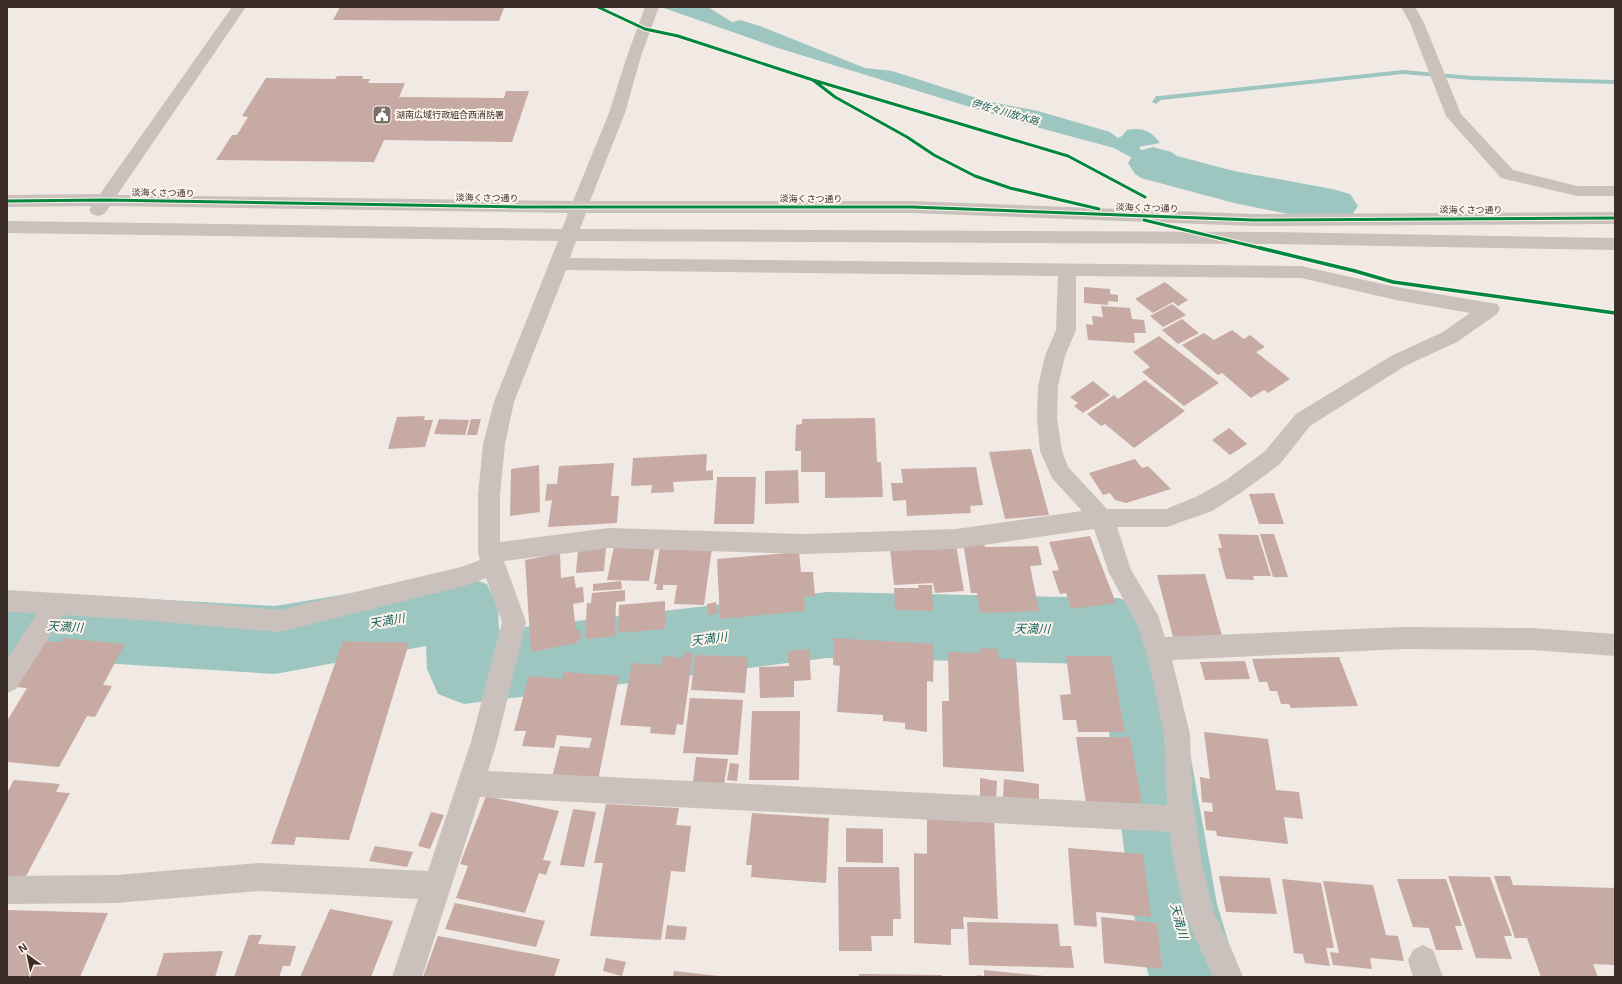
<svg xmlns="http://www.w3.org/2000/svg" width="1622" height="984" font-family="Arial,'Noto Sans JP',sans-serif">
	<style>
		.water { fill: #9ec6c1 }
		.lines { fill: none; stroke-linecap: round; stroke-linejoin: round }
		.stream { fill: #9ec6c1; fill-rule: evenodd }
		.river { fill: #9ec6c1; fill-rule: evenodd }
		.building { fill: #c7aaa4 }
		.minor { fill: #cac1bc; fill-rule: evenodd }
		.cycleway-far1-casing { stroke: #fcf3ec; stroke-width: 5 }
		.cycleway-casing { stroke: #fcf3ec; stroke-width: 6 }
		.cycleway-far1 { stroke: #00873e; stroke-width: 3 }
		.cycleway { stroke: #00873e; stroke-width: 3.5 }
		.labels { text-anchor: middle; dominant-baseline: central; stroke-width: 4; stroke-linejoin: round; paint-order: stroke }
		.far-poi-label { font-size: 9px; fill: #3c2d29; stroke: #fcf3ec; text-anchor: start }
		.far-street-label { font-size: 9px; fill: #3c2d29; stroke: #fcf3ec }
		.far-water-label { font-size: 10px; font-style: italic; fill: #19635f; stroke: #fcf3ec }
		.water-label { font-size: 12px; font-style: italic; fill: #19635f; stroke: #fcf3ec }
	</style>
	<rect width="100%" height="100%" fill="#f1e9e4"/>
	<!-- water -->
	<path class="water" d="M661,7H708L732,22L740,20L760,26L865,68L892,71L986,101L1038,111L1110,132L1118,138L1122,136L1127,130C1141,127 1151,130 1160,143L1139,147C1140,149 1142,153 1144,155C1160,170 1228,181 1252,188L1230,189L1170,173L1141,163L1114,148L1025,124L778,48Z"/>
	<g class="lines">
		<!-- stream -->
		<path class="stream" d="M1403,70L1472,76L1615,80V84L1472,80L1403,74L1161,100L1156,104L1152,102L1156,96H1159Z"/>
		<!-- river -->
		<path class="river" d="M1153,147L1171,152L1177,156L1234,171L1332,189L1350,194L1358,206L1350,218L1332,223L1234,203L1141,178L1135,174L1128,163L1135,152Z
			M462,575L487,584L498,607L499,630L827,592L1119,598L1145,607L1155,631L1182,708L1217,904L1239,977H1149L1131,904L1106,708L1092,664L827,658L464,704L438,694L427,669L426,646L275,674L7,657V591L275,606Z"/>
	</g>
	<!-- building -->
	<path class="building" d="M340,7H355L504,8L499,21L333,20Z
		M337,76H363L362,79H370L368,83H405L399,97L504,98L506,91H529L512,142L384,140L374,162L216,160L232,135H237L248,117L242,116L266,78L335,79Z
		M1165,282L1188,300L1178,306L1173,302L1153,313L1135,299Z
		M1084,287L1110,289V294L1118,295V302L1108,301V305L1084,303Z
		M1172,304L1186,315L1163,327L1150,316Z
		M1101,306L1130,308L1132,319L1144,320L1146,333H1134L1135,343L1088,340L1086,324L1093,325L1092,316L1103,317Z
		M1182,319L1199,333L1178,344L1162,330Z
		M1232,330L1244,339L1250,335L1265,347L1256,352L1290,379L1268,393L1264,390L1251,398L1222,373L1218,375L1182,345L1204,333L1214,340Z
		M1159,336L1219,383L1184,406L1142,372L1150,367L1133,352Z
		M1145,380L1185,411L1134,448L1105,424L1101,426L1087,414L1114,395L1118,399Z
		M1093,381L1110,395L1083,413L1074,406L1078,403L1070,397Z
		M425,416L424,420H433L425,447L388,449L397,417Z
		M875,418L877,462H881L883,497L825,498V472H801V451H795L796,425L802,424V419Z
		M439,419L469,420L465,435L434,434Z
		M471,419H481L477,435H467Z
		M1229,428L1247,444L1230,455L1212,440Z
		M1031,449L1049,515L1005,519L989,452Z
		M707,454L706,471L713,470V480L673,482L674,492L651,493L652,485L631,486L633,458Z
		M1135,459L1142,468L1148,466L1171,489L1126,503L1115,500L1110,493L1103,495L1089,473Z
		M614,463L611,496H619L617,523L548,527L552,500L545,501L547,484H557L559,466Z
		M539,465L540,512L510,516L511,469Z
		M976,467L983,505L970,506L971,513L907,516L906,500L893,501L891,483H903L901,469Z
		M798,470L799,503L765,504V471Z
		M717,477H756L754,524H714Z
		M1274,493L1284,524H1259L1249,494Z
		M1218,534L1258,535L1271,576H1253L1254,580L1226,579L1218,548H1222Z
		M1260,534H1274L1288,577H1273Z
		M1090,536L1116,603L1071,609L1066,593L1060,594L1052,571L1059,570L1049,542Z
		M983,541L985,547L1038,546L1042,565L1030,566L1039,611L980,613L977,593H971L963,542Z
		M956,545L964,591L935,593L933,583L894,585L890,548Z
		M614,546L655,547L649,581L607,580Z
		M660,546L712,548L704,605L674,604L677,585H663V590H656L657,584H654Z
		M606,547L604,571L576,573L578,549Z
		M799,552L801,572H813L815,596L804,597L805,611L720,619L717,559Z
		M560,553L561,578L574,576L576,588L583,587L584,602L573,604L576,630L580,629L581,639L577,640V643L531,652L525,560Z
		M1205,574L1222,636L1173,637L1157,575Z
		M621,581L622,589L593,591V584Z
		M918,585H932L933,611L895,610L894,588H919Z
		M625,590V601L616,602L615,636L585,639L587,603H591L592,593Z
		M665,601V629L618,633L619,605Z
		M716,602L718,614L708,615L707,604Z
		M63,638L125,644L103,685L112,686L95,717L87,716L59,767L7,762V721L27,688L17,687L45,641L60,642Z
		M834,638L934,644L933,682L927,681V732L905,729V723L883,721V715L837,712L840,666L833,665Z
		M343,641L409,643L349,840L296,837L294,845L271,844Z
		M980,648L997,649L998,658L1016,659L1024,772L943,767L942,701H949L948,652L980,653Z
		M809,649L811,680L794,681V697L760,698L759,667L789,666L788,651Z
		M684,653H693L683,725L677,724L675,735L650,733L651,727L620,725L632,663L661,665L663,656L683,658Z
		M695,655L748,657L745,693L691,690Z
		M1066,656H1111L1125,732H1078L1076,720H1063L1060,695L1071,694Z
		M1339,657L1358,706L1291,708L1289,704H1281L1277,691H1270L1267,682H1259L1252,659Z
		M1245,661L1250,679L1205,680L1200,662Z
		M564,672L619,676L598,780L552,777L560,746L589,748L592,738L557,735L554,748L522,746L526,731H514L529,676L562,679Z
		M690,698L743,700L738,755L683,753Z
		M752,711H800L799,780H749Z
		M1204,732L1268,739L1276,790L1299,792L1303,819L1284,817L1288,844L1217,836L1216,831L1206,830L1204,811L1213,812L1212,803L1202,802L1200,777L1210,779Z
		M1076,737H1130L1142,803H1086Z
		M696,757L728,759L724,784L693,782Z
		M730,763L739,764L737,781L727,780Z
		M980,778L997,781L996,799L980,797Z
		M1004,779L1039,784V803L1003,799Z
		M14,780L60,784L56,792L70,793L25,878L7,877V793Z
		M486,796L559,811L543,860L551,861L546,875L539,873L525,913L456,898L468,866L460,864Z
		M606,804L679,808L676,825L691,826L685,872L671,871L661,940L590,936L603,863H594Z
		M573,809L596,812L584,867L560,865Z
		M431,812L444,815L430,849L418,846Z
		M752,813L829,818L826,883L751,877L752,865H746Z
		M927,817L994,820L998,919L963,917L964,929H951V945L914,943V853L927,854Z
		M846,828L883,829V863L846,862Z
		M375,846L413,852L407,867L369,861Z
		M1068,848L1143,854L1151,917L1096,912L1097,927L1074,925Z
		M838,867H899L901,919H893V936H871L872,951H839Z
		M1219,876L1270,878L1277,914L1226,912Z
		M1448,876L1490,877L1512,936H1504L1512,959L1476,958Z
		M1494,876H1510L1513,885L1615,888V965L1593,964L1598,977H1541L1527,938H1515Z
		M1282,879L1321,883L1334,948H1326L1330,966L1305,963L1303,954L1294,953Z
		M1397,879H1446L1462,926H1455L1463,950H1436L1429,928L1413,927Z
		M1323,881L1373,885L1386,935L1398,936L1404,961L1370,958L1372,969L1333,965L1330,952L1339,953Z
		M455,903L545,921L536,947L445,929Z
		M330,909L393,921L371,977H300Z
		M7,910L108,913L80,977H7Z
		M1101,917L1157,923L1162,969L1104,963Z
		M967,922L1058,924L1060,946H1071L1074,968L969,965Z
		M667,925L687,927L685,940L665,939Z
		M249,935H262L258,944L296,946L290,966H283L279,977H234Z
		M438,936L560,959L554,977H423Z
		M223,951L215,977H156L164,953Z
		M606,958L626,962L622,976L603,971Z
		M984,970L1044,976V977H977V975L984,976Z
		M674,971L719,976V977H673Z
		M859,974L942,975L943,977H859Z"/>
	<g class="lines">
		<!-- minor -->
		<path class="minor" d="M232,7H246L117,195L573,201L609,113L627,56L645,7H659L641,56L625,113L590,201H912L1253,214L1615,212V224L1253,226L912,213H586L580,229L1274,232L1615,238V250L1274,244L576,241L570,258L1301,266L1396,287L1497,304L1500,309L1497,314L1457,342L1405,366L1310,426L1280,464L1242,492L1212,511L1167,527H1117L1131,570L1158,615L1165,637L1403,627L1532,628L1615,634V656L1532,650L1403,649L1172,660L1190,734L1192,795L1202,865L1214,913L1231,948L1243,977H1213L1186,917L1174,865L1170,832L480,797L422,977H392L418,899L260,891L116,903L7,904V876L116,875L260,863L428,871L471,742L502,622L486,578L461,587L279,632L141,620L63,615L16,689L7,693V659L37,613L7,612V590L141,598L279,610L461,567L480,560L478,553V495L483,444L494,402L558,241L7,233V221L562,229L568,213L110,206L104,214L98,216L92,214L89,210L92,206L7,207V195L100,194ZM566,270L1058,276L1056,330L1045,356L1038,386L1037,418L1040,451L1052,478L1082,511L956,529L804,534L609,528L500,542V495L505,444L514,402ZM1076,276L1301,278L1396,300L1470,313L1443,332L1391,356L1296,414L1264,452L1226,480L1196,497L1166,509H1107L1068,467L1062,451L1057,418L1058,386L1065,356L1076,330ZM1094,529L1109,573L1138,626L1150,666L1164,734L1167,805L488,771L497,742L526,622L504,561L609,548L804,554L956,549Z
			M1401,7H1415L1424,23L1461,114L1513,170L1577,186H1615V196H1577L1501,178L1446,116L1410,23Z
			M1423,945L1433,950L1443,977H1413L1408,960L1413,950Z"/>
		<!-- cycleway-far1 casing -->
		<g class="cycleway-far1-casing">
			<path id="cycleway-far1" d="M598,7L645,29L678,36L813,80L1068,156L1145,197
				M813,80L835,97L907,137L934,155L975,176L1010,188L1099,209
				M7,201L105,200L521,207H912L1253,220L1615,218
				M1144,220L1264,249"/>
		</g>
		<!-- cycleway casing -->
		<g class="cycleway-casing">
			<path id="cycleway" d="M1260,248L1355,271L1393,282L1615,313"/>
		</g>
		<!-- cycleway-far1 -->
		<use href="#cycleway-far1" class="cycleway-far1"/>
		<!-- cycleway -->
		<use href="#cycleway" class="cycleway"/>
	</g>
	<!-- icons -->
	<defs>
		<g id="civic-square" transform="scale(1)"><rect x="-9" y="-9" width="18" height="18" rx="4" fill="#7b6f6a" stroke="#fcf3ec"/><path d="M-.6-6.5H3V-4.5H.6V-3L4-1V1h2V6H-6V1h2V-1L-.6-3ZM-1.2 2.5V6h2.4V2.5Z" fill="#fff"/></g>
	</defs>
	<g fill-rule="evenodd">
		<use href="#civic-square" x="382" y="115"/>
	</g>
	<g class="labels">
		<!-- far-poi labels -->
		<g class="far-poi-label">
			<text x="396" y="115">湖南広域行政組合西消防署</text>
		</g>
		<!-- far-street labels -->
		<g class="far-street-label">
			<text transform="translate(163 193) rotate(1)">淡海くさつ通り</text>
			<text transform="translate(487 198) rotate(1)">淡海くさつ通り</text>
			<text x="811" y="199">淡海くさつ通り</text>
			<text transform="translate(1147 208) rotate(2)">淡海くさつ通り</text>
			<text x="1471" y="210">淡海くさつ通り</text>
		</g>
		<!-- far-water labels -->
		<g class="far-water-label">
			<text transform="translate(1005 112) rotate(16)">伊佐々川放水路</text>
		</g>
		<!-- water labels -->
		<g class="water-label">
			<text transform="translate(387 621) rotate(-10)">天満川</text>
			<text transform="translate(65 627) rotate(3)">天満川</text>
			<text transform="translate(1032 629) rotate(1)">天満川</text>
			<text transform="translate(709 639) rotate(-7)">天満川</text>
			<text transform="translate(1179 921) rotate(75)">天満川</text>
		</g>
	</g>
	<!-- border -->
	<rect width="1622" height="984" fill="none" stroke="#3c2d29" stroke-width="16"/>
	<!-- north arrow -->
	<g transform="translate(28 956) rotate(327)" stroke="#fcf3ec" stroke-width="3" paint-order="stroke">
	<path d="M0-3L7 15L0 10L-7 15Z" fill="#3c2d29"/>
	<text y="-6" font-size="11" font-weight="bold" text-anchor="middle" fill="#3c2d29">N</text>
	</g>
</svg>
